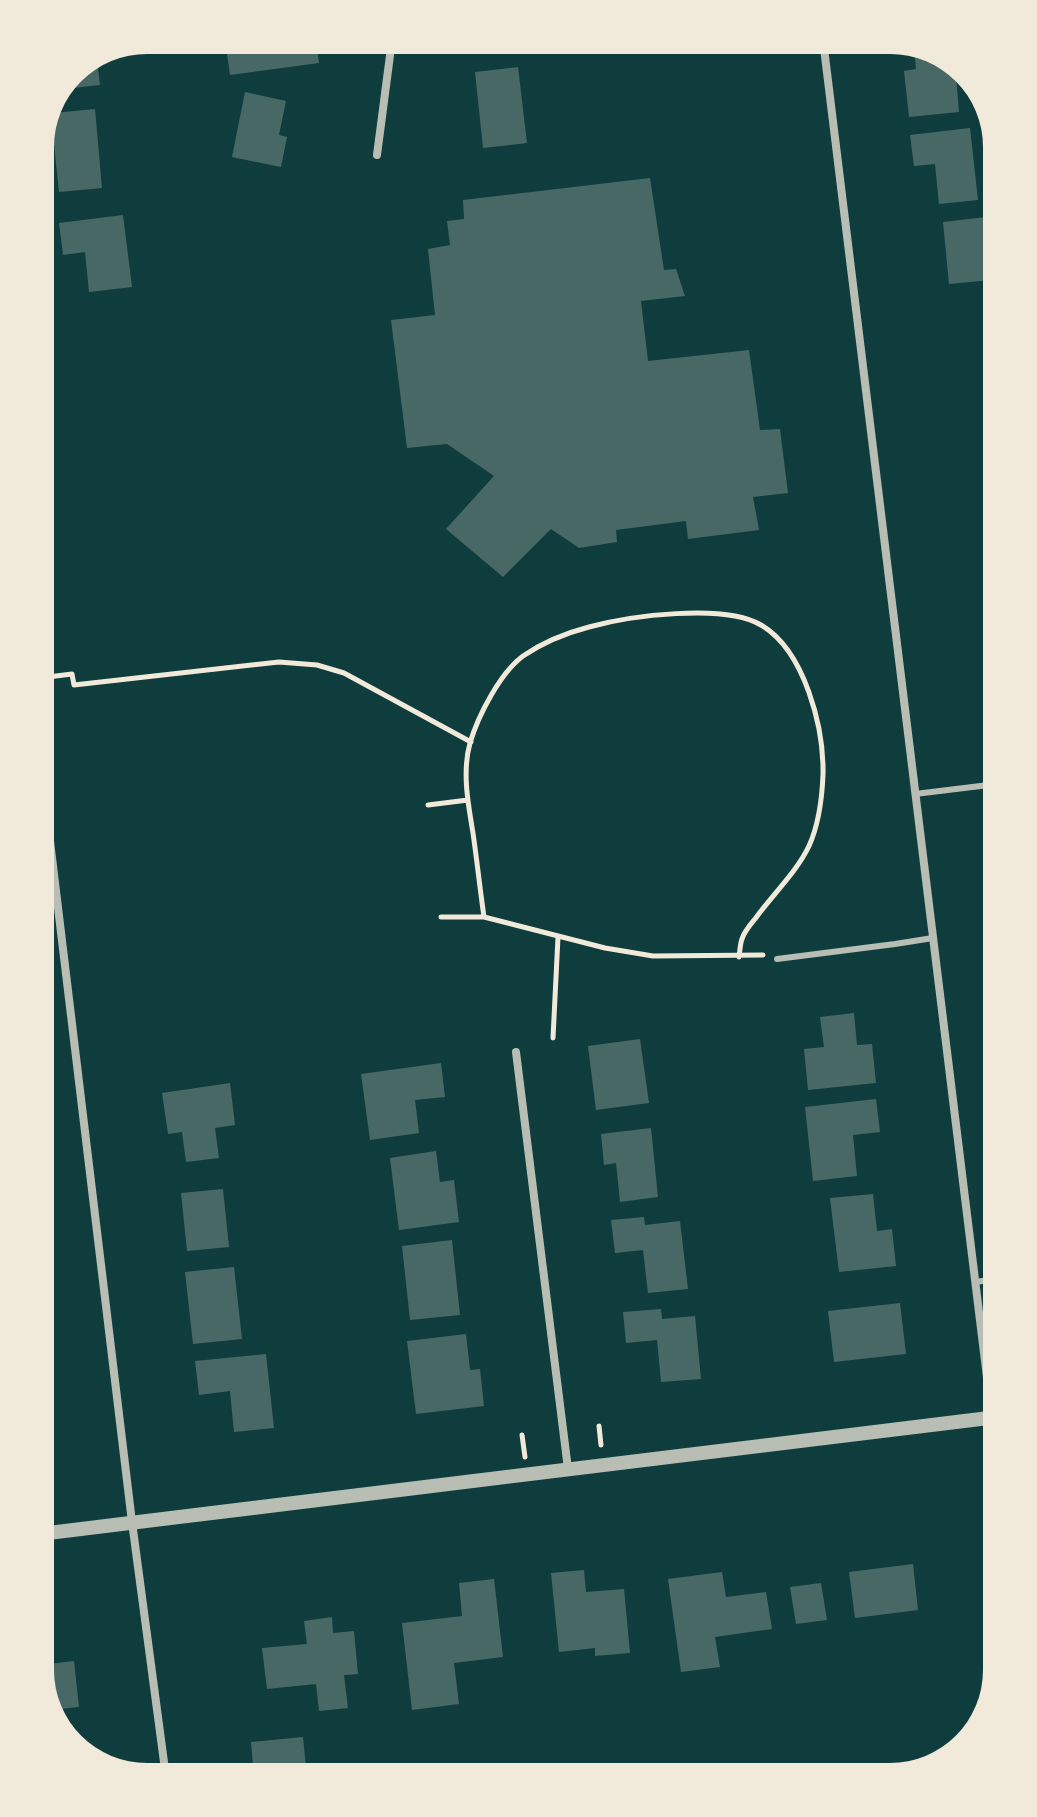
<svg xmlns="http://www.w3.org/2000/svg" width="1037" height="1817" font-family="Arial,sans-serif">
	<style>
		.building { fill: #486865 }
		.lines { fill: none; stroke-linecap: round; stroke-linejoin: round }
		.path { stroke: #f1e9da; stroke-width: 5 }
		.service { stroke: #b8beb3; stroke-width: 6 }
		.minor { stroke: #b8beb3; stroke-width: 8 }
		.tertiary { stroke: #b8beb3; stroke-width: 14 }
	</style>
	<rect width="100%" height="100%" fill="#0f3d3e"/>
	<!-- building -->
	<path class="building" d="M225,40H316L319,63L230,75Z
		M914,46L950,58L955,64L959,112L909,117L904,71L916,69Z
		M97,60L100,85L64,89L72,71Z
		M518,67L527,143L483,148L475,72Z
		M245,92L286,101L279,135L287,137L281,167L232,157Z
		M95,109L102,188L59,192L51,115L53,113Z
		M970,128L978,200L939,204L935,164L914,166L910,135Z
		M650,178L664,270L676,269L685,296L641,301L648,361L749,350L760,430L780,429L788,493L753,497L759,530L688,539L686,521L616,530L617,542L579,548L551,529L503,577L446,529L494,476L447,444L407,448L391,320L435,315L428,249L450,245L447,221L464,219L463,200Z
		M123,215L132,287L89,292L85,252L63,255L59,223Z
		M986,217L992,280L949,284L943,222Z
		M854,1013L857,1045L872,1044L876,1083L808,1090L804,1049L824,1047L820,1017Z
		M640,1039L649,1103L596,1110L588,1046Z
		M441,1063L445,1097L415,1100L419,1133L370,1140L361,1074Z
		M230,1083L235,1125L215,1128L219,1158L186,1162L182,1132L168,1134L162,1093Z
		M876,1099L880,1132L853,1135L857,1176L813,1181L805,1107Z
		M651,1128L658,1197L620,1202L616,1163L604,1165L601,1134Z
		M436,1151L440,1182L454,1180L459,1222L399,1230L390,1158Z
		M223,1189L229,1247L187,1251L181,1193Z
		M873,1194L877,1231L892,1229L896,1266L839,1272L830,1198Z
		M644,1217L645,1225L680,1221L688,1289L648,1293L643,1250L615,1253L611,1220Z
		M452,1240L460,1315L410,1320L402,1246Z
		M234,1267L242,1339L193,1344L185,1272Z
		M900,1303L906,1354L834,1362L828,1311Z
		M661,1309L662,1319L695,1316L701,1379L661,1382L657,1340L626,1343L623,1312Z
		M466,1334L470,1370L480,1369L484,1406L416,1414L407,1341Z
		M266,1354L274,1428L234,1432L230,1391L199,1395L195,1361Z
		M40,1408H44L48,1451L40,1452Z
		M913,1564L918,1610L855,1618L849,1572Z
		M584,1570L586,1592L624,1589L630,1653L595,1656V1648L559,1652L551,1573Z
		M722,1572L726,1597L766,1592L772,1629L715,1637L720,1667L681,1672L668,1579Z
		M494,1579L503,1657L454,1663L459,1704L412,1710L402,1623L462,1616L459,1583Z
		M821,1583L827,1620L796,1624L790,1587Z
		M332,1617L333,1633L354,1631L358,1674L344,1675L348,1708L319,1711L316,1684L267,1689L262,1648L307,1644L304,1621Z
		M74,1661L79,1707L49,1710L40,1665Z
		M303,1737L307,1777H254L251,1742Z"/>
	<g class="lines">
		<!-- path -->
		<path class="path" d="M40,678L72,674L74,685L279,662L317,665L344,673L471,742
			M428,805L468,800
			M441,917H484C480,889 477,861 473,833C468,803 462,772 470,743C478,716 500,673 523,656C542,643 566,633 589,627C629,616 724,603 761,625C805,651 824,728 823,775C822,799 819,824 809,846C796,873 772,895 755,919C750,925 744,932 742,939C740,944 740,951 739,957
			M484,917L605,948L653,956L763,955
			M553,1038L558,937
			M599,1426L601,1445
			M522,1435L525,1457"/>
		<!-- service -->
		<path class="service" d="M915,794L997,784
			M777,959L895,944L933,938
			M975,1282L997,1279"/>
		<!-- minor -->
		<path class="minor" d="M823,40L997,1459
			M377,155L392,40
			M40,758L132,1522L166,1777
			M516,1052L568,1469"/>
		<!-- tertiary -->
		<path class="tertiary" d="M40,1534L997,1417"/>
	</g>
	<!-- crop -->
	<path d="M0 0H1037V1817H0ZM147 54H890A93 93 0 0 1 983 147V1670A93 93 0 0 1 890 1763H147A93 93 0 0 1 54 1670V147A93 93 0 0 1 147 54Z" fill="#f1e9da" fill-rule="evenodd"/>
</svg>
